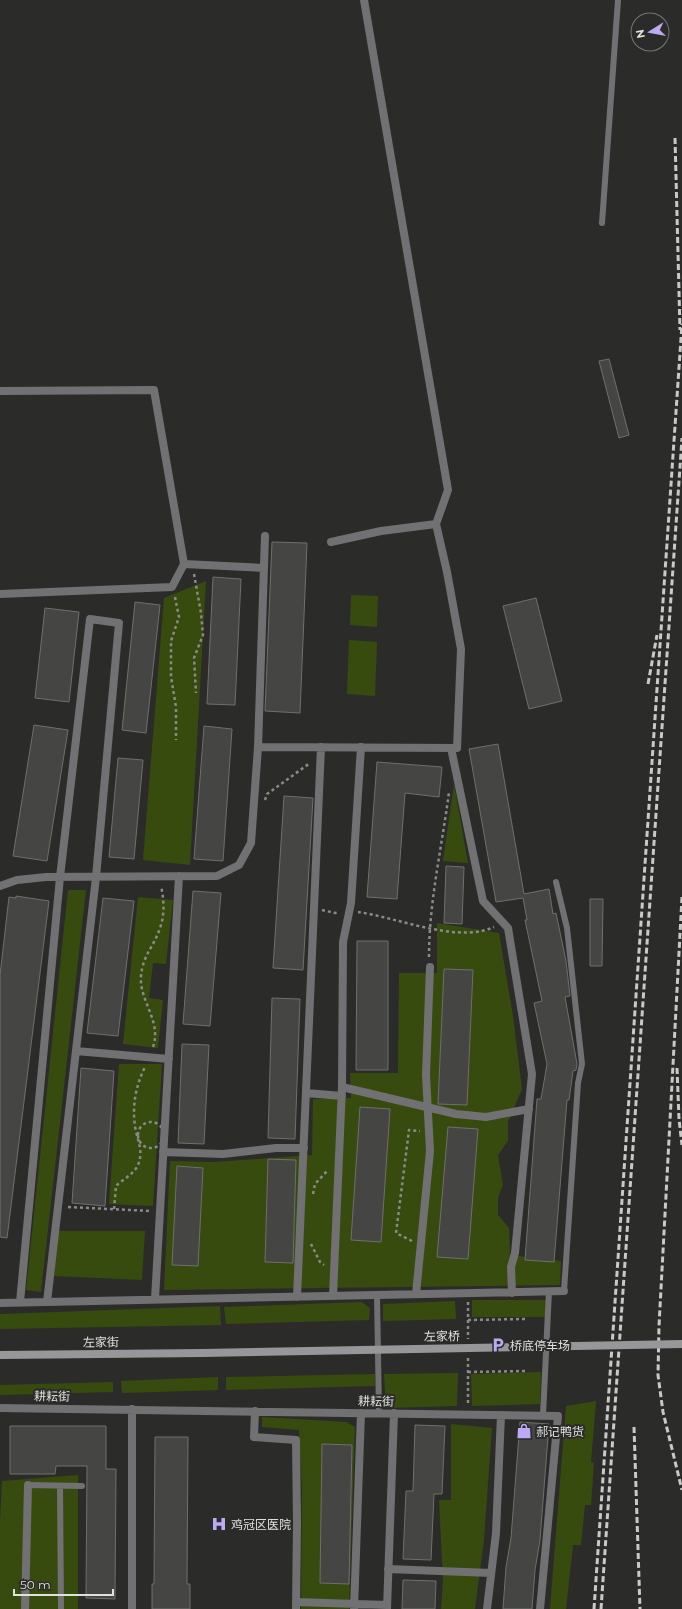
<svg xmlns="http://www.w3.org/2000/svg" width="682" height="1609" font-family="Montserrat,'Noto Sans SC',sans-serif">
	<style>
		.green { fill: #374b0f; fill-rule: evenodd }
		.building { fill: #454643; stroke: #6f706e }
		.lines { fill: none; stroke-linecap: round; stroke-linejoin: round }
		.path { stroke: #8a8b89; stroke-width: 2.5; stroke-dasharray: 3 3; stroke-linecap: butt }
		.service { stroke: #717072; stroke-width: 6 }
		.minor { stroke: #717072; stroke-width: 8 }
		.secondary { stroke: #979799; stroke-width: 8 }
		.rail { stroke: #c9cac8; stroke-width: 3; stroke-dasharray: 6 3; stroke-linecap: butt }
		.secondary-bridge { stroke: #979799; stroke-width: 8 }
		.labels { text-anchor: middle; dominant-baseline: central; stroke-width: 4; stroke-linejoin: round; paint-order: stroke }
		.street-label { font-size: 12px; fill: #e0e1df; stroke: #2b2c2a }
		.poi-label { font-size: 12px; fill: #e0e1df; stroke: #2b2c2a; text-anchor: start }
	</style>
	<rect width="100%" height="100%" fill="#2b2c2a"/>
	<!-- green -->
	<path class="green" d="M206,581L190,865L143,860L164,598Z
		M351,595L378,596L377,627L350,625Z
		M349,640L377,642L375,696L347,694Z
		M454,784L468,863L443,861Z
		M68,890H86L41,1292L26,1290Z
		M138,897L173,900L166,964L153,963L149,998L163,1000L158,1048L123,1044Z
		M437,923L499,933L513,1016L522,1089L508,1122V1141L498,1155L503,1185L498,1198V1215L509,1228L510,1255L561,1261L560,1285L164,1290L170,1161L216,1162L312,1155L313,1099L351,1098L350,1073H398L399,973H437ZM444,969L473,971L467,1105L438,1103ZM360,1107L390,1109L381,1242L351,1239ZM448,1127L478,1129L467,1259L437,1256ZM268,1159L296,1161L292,1263L265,1262ZM177,1166L203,1168L198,1266L172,1265Z
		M119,1064H162L153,1206L109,1204Z
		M58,1231H145L142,1280L54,1276Z
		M472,1300H546L545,1317H472Z
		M455,1301L456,1319L383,1321V1304Z
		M362,1302L370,1308L369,1320L226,1324L224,1307Z
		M220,1306L221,1325L0,1329V1314Z
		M541,1372L540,1404L472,1406L471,1374Z
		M458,1373L457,1406L386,1408L384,1374Z
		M375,1374V1386L226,1390V1377Z
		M218,1377V1390L122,1393L121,1381Z
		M113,1382V1392L0,1395V1385Z
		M596,1401L591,1462L594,1463L591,1505H585L581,1545H573L566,1609H550L566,1406Z
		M262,1417L346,1422L355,1427L349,1609H301L302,1492L299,1430L262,1427ZM322,1444L352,1445L349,1584L320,1583Z
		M451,1424L492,1428L484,1539L475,1609H441L443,1580L439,1500H451Z
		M78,1475V1609H0V1521L2,1481Z"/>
	<!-- building -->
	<path class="building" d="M609,359L629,435L619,438L599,361Z
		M272,542L307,543L300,713L265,711Z
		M213,577L241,579L235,705L207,704Z
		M536,598L562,701L529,709L503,606Z
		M135,602L160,605L146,733L122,730Z
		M45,608L79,612L69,702L35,698Z
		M34,725L68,730L47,861L13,856Z
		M204,726L232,729L223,861L194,859Z
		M498,744L524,894L549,889L553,914L556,913L566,961L570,996L565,997L577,1064L576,1070L573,1071L569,1100H567L554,1262L525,1260L537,1099H541L547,1064L534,1003L542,1001L525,920H527L523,898L496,902L469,749Z
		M118,758L143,760L134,859L109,857Z
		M377,762L442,767L439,797L405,793L397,899L367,897Z
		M284,796L313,798L303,970L273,968Z
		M446,866L464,867L462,924L444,923Z
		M193,891L221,893L210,1026L183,1024Z
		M16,896L49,901L7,1238L0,1237V975L9,897L16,898Z
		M103,898L134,901L118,1036L87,1033Z
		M590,899H603L602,966H590Z
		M357,941H388V1070H356Z
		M444,969L473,970L467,1105L438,1104Z
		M272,998L300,999L295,1139L268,1138Z
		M182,1044L209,1045L204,1144L178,1143Z
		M81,1068L114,1071L105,1206L72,1203Z
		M360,1107L390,1109L381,1242L351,1240Z
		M448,1127L478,1129L468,1259L437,1257Z
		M268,1159L296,1160L293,1263L265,1262Z
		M177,1166L203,1168L198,1266L172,1265Z
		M520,1422L549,1424L540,1540L535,1570L532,1609H503L506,1567L511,1538Z
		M415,1425L445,1426L442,1494H434L431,1560L403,1559L406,1491H413Z
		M10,1426H106V1469H116L115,1599L86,1598L87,1466H56L55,1474H10Z
		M155,1437H188L187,1584H190V1609H152V1584H154Z
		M322,1444L352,1445L349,1584L320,1583Z
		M403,1580L436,1581L435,1609H402Z"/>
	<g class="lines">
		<!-- path -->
		<path class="path" d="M194,574L201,613L203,635L194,658L196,693
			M175,597L179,617L171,641V677L176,707V740
			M265,800L267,794L310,763
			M322,910L335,913L339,912
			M358,912C396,917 457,944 494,927
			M429,957C429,901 442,847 449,792
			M153,1047C162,1021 139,1001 141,976C143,954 154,947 160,928C165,914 164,900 161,886
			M138 1135a13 13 0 1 1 26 0a13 13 0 1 1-26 0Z
			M313,1194L315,1184L328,1170
			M68,1207L151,1211
			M114,1209L116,1186C122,1180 135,1173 138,1165C144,1151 137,1140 135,1126C132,1105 136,1085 145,1067
			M412,1241L396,1233L409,1130L420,1131
			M311,1244L320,1262L324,1265
			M468,1302V1339
			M468,1320L525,1319
			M468,1358V1405
			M468,1372L526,1371"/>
		<!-- service -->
		<path class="service" d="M602,223L618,0
			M556,882L567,928L582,1064L578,1083L564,1291
			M377,1295L379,1413
			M543,1415L549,1291
			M28,1485L82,1486
			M60,1486L61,1609"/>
		<!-- minor -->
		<path class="minor" d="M364,0L448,490L436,524
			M0,391L154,390L184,564L172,587L0,594
			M184,564L264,568
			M258,747L265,536
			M451,748L483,901L508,928L532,1074L515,1253L511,1267L512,1293
			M0,886L17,880L46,877L217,876L239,865L251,843L258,747L457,748L461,649L447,572L436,524L381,531L331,542
			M76,1051L169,1059
			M342,1087L456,1114L486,1117L529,1109
			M306,1093L342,1096
			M163,1152L223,1154L276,1148H304
			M416,1294L430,1151L426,1075L430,967
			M333,1296L342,1087L343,942L351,903L361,747
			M297,1297L321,747
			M155,1299L179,876
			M20,1302L60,877L90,619L119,623L96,877L47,1302
			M0,1303L564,1291
			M0,1408L558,1416L540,1609
			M132,1409V1609
			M255,1411L254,1437L296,1440L297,1523L296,1609
			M388,1569L491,1573
			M296,1602L387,1605
			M25,1609L28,1485
			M354,1609L361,1413
			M387,1609L394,1413
			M487,1609L496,1533L501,1415"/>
		<!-- secondary -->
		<path class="secondary" d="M0,1355L203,1353"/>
		<!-- rail -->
		<path class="rail" d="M675,138L680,330
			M648,684L657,635
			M682,897L659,1326L658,1375L663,1412L682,1490
			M677,1068L679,1119L682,1145
			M634,1427L640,1609
			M594,1609L682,324
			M601,1609L682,438"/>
		<!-- secondary-bridge -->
		<path class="secondary-bridge" d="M203,1353L682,1344"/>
	</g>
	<!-- icons -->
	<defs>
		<g id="parking-bare" transform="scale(1.2)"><path d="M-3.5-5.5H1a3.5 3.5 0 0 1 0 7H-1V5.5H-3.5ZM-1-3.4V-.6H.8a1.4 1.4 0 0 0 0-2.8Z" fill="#bea9f5" stroke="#2b2c2a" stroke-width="2.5" paint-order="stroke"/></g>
		<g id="shop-bare" transform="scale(1.2)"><path d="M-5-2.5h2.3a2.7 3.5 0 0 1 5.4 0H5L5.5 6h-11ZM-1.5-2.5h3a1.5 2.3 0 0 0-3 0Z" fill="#bea9f5" stroke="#2b2c2a" stroke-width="2.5" paint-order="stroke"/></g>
		<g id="hospital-bare" transform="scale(1.2)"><path d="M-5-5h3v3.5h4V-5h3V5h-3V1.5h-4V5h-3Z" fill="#bea9f5" stroke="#2b2c2a" stroke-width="2.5" paint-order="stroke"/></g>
	</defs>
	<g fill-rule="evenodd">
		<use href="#parking-bare" x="498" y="1345"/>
		<use href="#shop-bare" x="524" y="1431"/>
		<use href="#hospital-bare" x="219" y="1524"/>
	</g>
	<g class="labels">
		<!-- street labels -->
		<g class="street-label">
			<text transform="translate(442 1336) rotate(-1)">左家桥</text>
			<text transform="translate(101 1342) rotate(-1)">左家街</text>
			<text transform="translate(52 1396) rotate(1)">耕耘街</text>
			<text transform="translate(376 1401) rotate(1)">耕耘街</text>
		</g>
		<!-- poi labels -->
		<g class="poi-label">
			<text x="510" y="1345">桥底停车场</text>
			<text x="536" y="1431">郝记鸭货</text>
			<text x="231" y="1524">鸡冠区医院</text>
		</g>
	</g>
	<!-- north arrow -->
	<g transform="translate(650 32) rotate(259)"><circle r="19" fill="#2b2c2a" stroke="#737472"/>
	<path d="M0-3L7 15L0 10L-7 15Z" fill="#bea9f5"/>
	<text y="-6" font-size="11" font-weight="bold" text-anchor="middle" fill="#e0e1df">N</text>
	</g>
	<!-- scale -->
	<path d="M14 1589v6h99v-6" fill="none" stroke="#e0e1df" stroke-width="2"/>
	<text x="20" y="1589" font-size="12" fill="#e0e1df" stroke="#2b2c2a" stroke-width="3" paint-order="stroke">50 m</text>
</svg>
